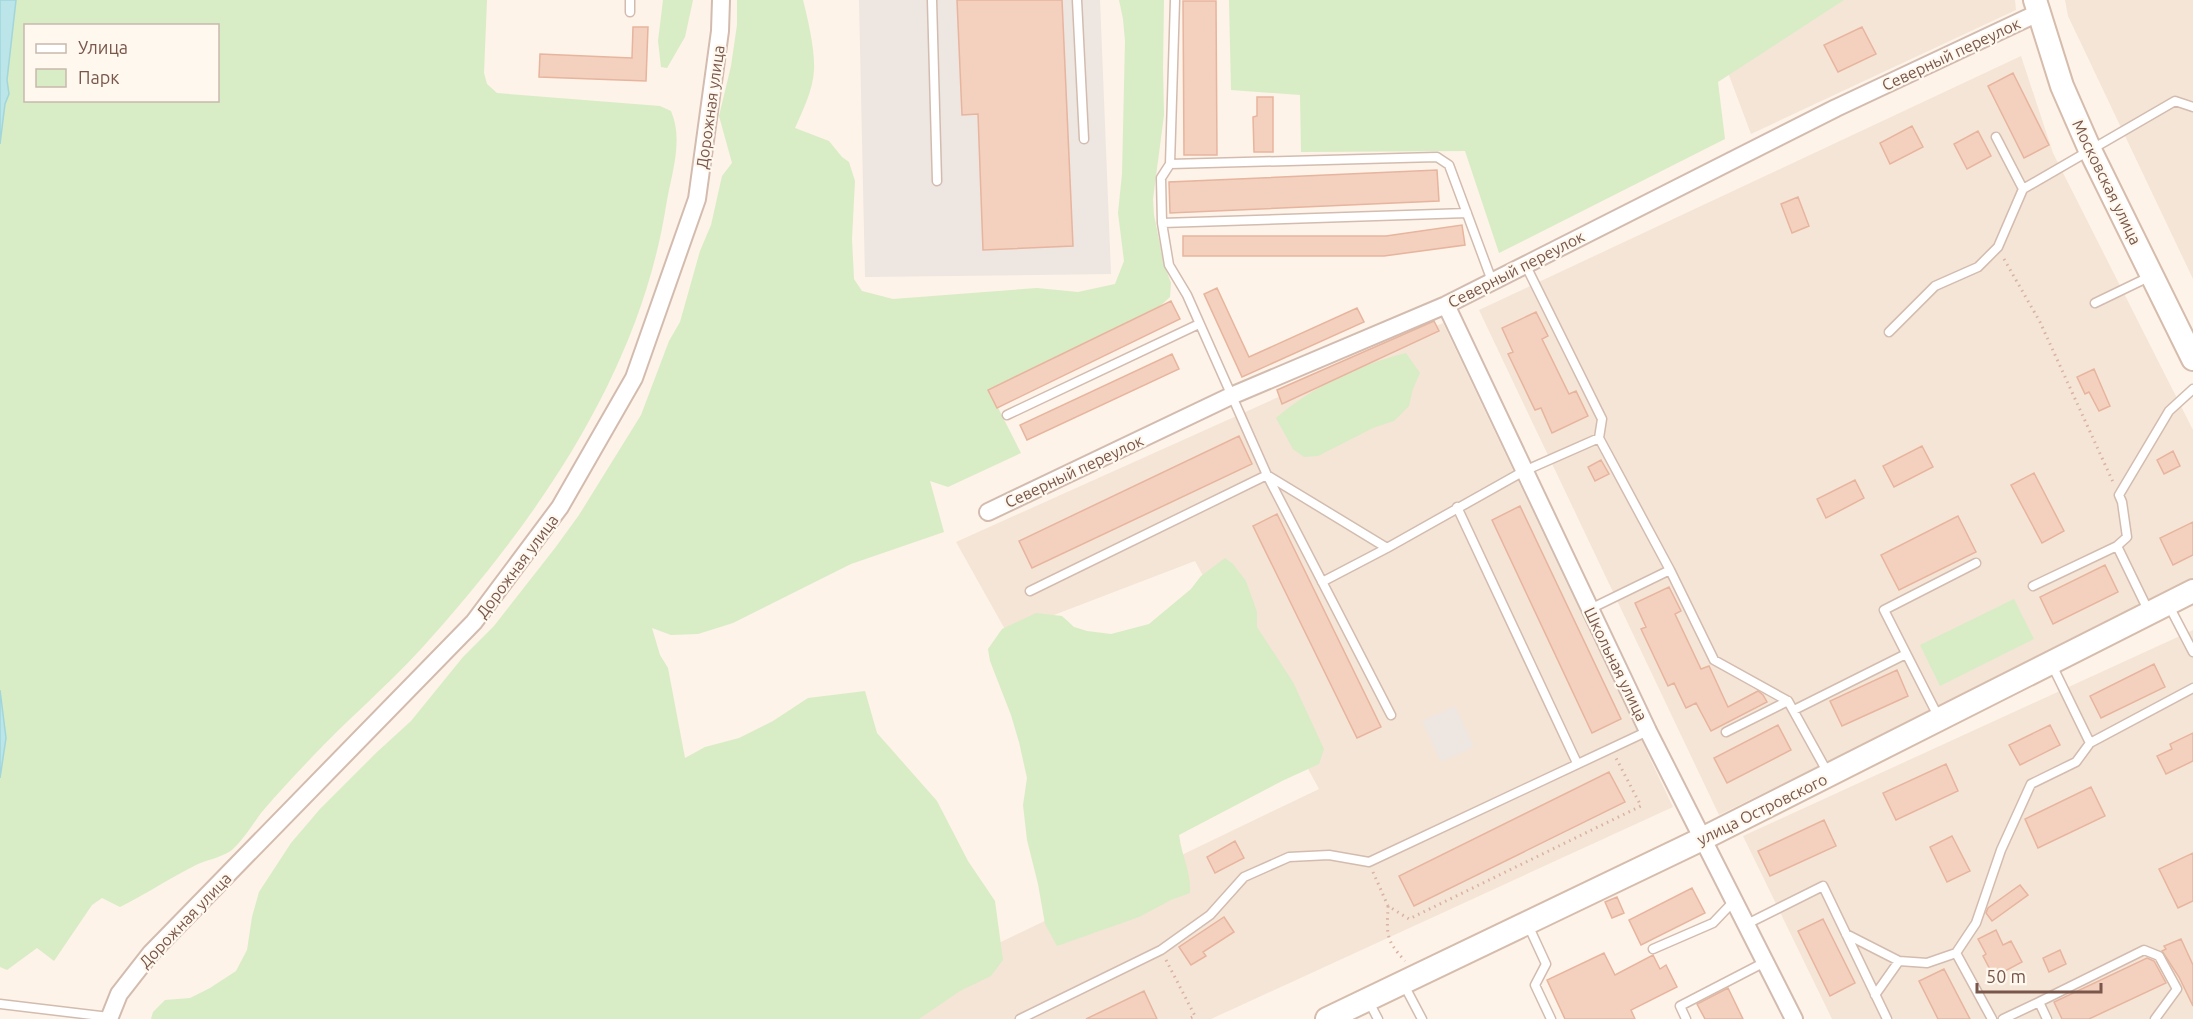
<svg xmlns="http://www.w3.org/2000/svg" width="2193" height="1019" font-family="Ubuntu,sans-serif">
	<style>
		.residential { fill: #f5e5d6 }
		.industrial { fill: #eee6e1 }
		.green { fill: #d8ecc5; fill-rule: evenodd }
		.water { fill: #bbe5e8; stroke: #a1d6db; stroke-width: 1.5 }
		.building { fill: #f4d0be; stroke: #e7b49e; stroke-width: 1.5 }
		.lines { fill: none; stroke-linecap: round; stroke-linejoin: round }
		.service-casing { stroke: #d3bcaf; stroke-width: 11 }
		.minor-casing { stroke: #d3bcaf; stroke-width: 20 }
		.secondary-casing { stroke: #d6bcac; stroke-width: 26 }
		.path { stroke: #dab2a1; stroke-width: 3; stroke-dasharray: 1.5 4.5; stroke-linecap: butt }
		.service { stroke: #fff; stroke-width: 8 }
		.minor { stroke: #fff; stroke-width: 16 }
		.secondary { stroke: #fff; stroke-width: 22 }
		.labels { text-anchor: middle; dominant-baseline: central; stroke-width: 4.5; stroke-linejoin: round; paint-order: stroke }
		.street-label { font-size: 16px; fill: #79574a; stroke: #fff8ef }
	</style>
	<rect width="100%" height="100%" fill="#fdf3e8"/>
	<!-- residential -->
	<path class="residential" d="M1768,0H2015L2016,10L1751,134L1712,30Z
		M2065,0H2193V279L2068,16Z
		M2021,56L2053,153L2193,430V582L1719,815L1479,310Z
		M1443,323L1673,807L1211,1019H841L1319,789L1195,561L1007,633L956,542Z
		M2193,630V1019H1832L1743,836Z"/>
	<!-- industrial -->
	<path class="industrial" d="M859,0H1100L1111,274L865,277Z
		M1455,706L1474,747L1441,762L1422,721Z"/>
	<!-- green -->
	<path class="green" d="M0,0H487L484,73L487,84L497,93L660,106L671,111C684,141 671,175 666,206C639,376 534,524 421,649C386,687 347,720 312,757C295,775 277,794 261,813C253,824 239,846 229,852C219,858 206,860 196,865C170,878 146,894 120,907L102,898L92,905L54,961L37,948L7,970L0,967ZM26,26H218V100H26Z
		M663,0H693L685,37L667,68L661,67L658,41Z
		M737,0H803C808,20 815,49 814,70C813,90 803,110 795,128L829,141L842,157L849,162L855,181L852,239L854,279L862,291L893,299L1037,288L1078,292L1115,284L1124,261L1118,213L1122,174L1125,41L1123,19L1119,0H1164L1163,68L1164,115L1153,199L1154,215L1164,264L1171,283L1170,297L1159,307L989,390L1021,453L948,487L930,481L944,532L851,564L733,623L698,634L671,635L652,628L660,655L668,668L685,758L705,747L739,738L773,721L808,698L865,691L877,733L937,801L968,861L995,901L1003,960L991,976L960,991L919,1019H151L153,1012L165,1000L190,998L210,988L236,971L247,950L252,917L259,892L291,843L320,809L376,753L411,721L463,657L494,626L555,548L579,515L641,415L669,341L680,322L700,251L711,225L722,176L732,163L719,116L731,66L737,25Z
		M1229,0H1844L1718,82L1725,139L1499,253L1465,151L1301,152L1300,95L1231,90Z
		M1406,353L1420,373L1413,389L1409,406L1394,421L1373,428L1318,456L1304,457L1293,449L1276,418C1312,387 1360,364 1406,353Z
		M1225,558L1233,564L1246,581L1257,612V627L1293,682L1324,749L1319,764L1282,781L1179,835C1182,857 1191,871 1190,893L1171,900L1139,917L1057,946L1045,924L1038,884L1027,840L1023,805L1027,778L1019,742L1011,715L990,661L988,649L1002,629L1036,613L1062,616L1074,627L1087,631L1111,634L1149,624L1191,589L1201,576Z
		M2014,599L2034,639L1940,686L1920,645Z"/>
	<!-- water -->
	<path class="water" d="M0,0H16L7,80L9,94L5,104L0,144Z
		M0,690L6,738L0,778Z"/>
	<!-- building -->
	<path class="building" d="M957,0H1062L1073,246L983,250L978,114L962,115Z
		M1183,1H1216L1217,155H1184Z
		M633,27H648L646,81L539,77L540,54L632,58Z
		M1862,27L1876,54L1838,72L1824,45Z
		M2013,73L2049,145L2024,158L1988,86Z
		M1257,97H1273V152H1254L1253,117L1257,116Z
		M1912,126L1923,147L1890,164L1880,143Z
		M1978,131L1991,156L1967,169L1954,144Z
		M1437,170L1439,201L1170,213L1169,182Z
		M1798,197L1809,226L1792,233L1781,204Z
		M1462,225L1465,245L1384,256H1183V236H1386Z
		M1217,288L1249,357L1357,308L1364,322L1242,377L1204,294Z
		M1171,301L1180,319L997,408L988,390Z
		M1536,312L1548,336L1542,339L1569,394L1576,391L1588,416L1552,433L1541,408L1535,410L1508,354L1513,352L1502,328Z
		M1434,321L1439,331L1282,404L1277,390Z
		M1172,354L1179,369L1027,440L1020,425Z
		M2094,369L2110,406L2099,411L2089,392L2085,394L2077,377Z
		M1239,436L1252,464L1032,568L1019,541Z
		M1922,446L1933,467L1894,487L1883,466Z
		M2173,451L2180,466L2164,474L2157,460Z
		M1601,460L1609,474L1595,481L1588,467Z
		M2034,473L2064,531L2042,543L2011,485Z
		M1855,480L1864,498L1826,518L1817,499Z
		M1520,506L1621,719L1592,733L1492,520Z
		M1277,514L1381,727L1357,738L1253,526Z
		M1958,516L1976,552L1899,590L1881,555Z
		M2193,522V555L2173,565L2160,538Z
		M2105,565L2118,592L2053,624L2040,597Z
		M1669,587L1681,611L1675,614L1701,669L1709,666L1728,707L1758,691L1763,695L1767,702L1711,731L1696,703L1686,708L1674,683L1668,686L1641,629L1646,627L1635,603Z
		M2154,664L2165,687L2101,718L2090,696Z
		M1897,670L1908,696L1842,726L1830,701Z
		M1778,725L1791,750L1727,783L1714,758Z
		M2050,725L2060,745L2020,765L2009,745Z
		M2193,733V761L2166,774L2157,756L2172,749L2170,744Z
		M1946,764L1958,791L1896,820L1883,793Z
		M1609,772L1625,802L1414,906L1399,876Z
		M2091,787L2105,816L2038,848L2025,819Z
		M1824,820L1836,846L1770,876L1758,851Z
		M1952,836L1970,871L1947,882L1930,847Z
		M1235,841L1244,858L1215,873L1207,857Z
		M2193,853V901L2178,908L2159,869Z
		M2020,885L2028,895L1992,921L1986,913L1988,908Z
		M1692,888L1705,913L1641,945L1629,920Z
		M1617,897L1624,913L1612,918L1605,902Z
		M1224,917L1234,932L1203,952L1206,956L1191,965L1179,947Z
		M1823,919L1855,983L1830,996L1798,931Z
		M1996,930L2003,945L2011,941L2022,962L1994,977L1983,956L1986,954L1978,939Z
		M2181,939L2193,965V1006L2179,977L2162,951L2166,949L2164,946Z
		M2060,950L2066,964L2049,972L2043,958Z
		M1604,953L1615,975L1653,955L1660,969L1666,965L1677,987L1631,1010L1635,1019H1565L1547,980Z
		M2147,958L2154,961L2166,983L2089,1019H2062L2054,1002Z
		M1944,969L1970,1019H1938L1919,981Z
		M1728,988L1743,1019H1705L1697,1004Z
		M1144,991L1157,1019H1086Z"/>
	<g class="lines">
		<!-- service casing -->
		<g class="service-casing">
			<path id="service" d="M932,0L937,181
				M1077,0L1084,139
				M630,12V0
				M1996,137L2023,189
				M1170,164L1437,157L1449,165L1492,281
				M1162,223L1467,213
				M1525,264L1602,419L1599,438L1670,570
				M2095,303L2151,276
				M1889,332L1935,286L1978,267L1998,247L2023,189L2175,101L2193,107
				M1007,415L1199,324
				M1267,475L1387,548L1524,471L1599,438
				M1267,475L1391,715
				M1457,507L1577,763
				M1322,582L1387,548
				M2033,586L2117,546
				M1030,591L1267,475L1187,295L1169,265L1162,223L1161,178L1170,164L1175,0
				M2168,604L2193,652
				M1590,609L1670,570L1714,660L1788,701L1829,775
				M2149,612L2117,546L2127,537L2122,502L2119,495L2169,411L2193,389
				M2051,663L2090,743
				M1794,710L1906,654
				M1939,718L1884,610L1976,563
				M1726,732L1788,701
				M1747,924L1823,886L1887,1019
				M1528,925L1546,964L1535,985L1551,1019
				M1846,934L1899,961L1927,963L1956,953L1992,1019
				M1653,949L1713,923L1734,901
				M1956,953L1976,923L2001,850L2031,784L2076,762L2090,743L2193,688
				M1403,983L1422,1019
				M1875,995L1899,961
				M1368,1000L1378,1019
				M2039,1002L2144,950L2159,956L2177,989L2155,1019
				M0,1004L109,1017
				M1020,1019L1161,950L1210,915L1244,877L1289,857L1329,855L1369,862L1648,731
				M1686,1019L1680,1006L1765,962
				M2003,1019L2039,1002L2047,1019"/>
		</g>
		<!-- minor casing -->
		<g class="minor-casing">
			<path id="minor" d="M1446,305L1648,731L1794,1019
				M988,512L1231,396L1446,305L1836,108L2038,13
				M109,1019L119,994L151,953L474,622L560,507L634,378L697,199L720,31L721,0"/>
		</g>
		<!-- secondary casing -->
		<g class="secondary-casing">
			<path id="secondary" d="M2035,0L2062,86L2090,150L2193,359
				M1327,1019L1702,839L2193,591"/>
		</g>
		<!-- path -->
		<path class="path" d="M2004,259L2040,322L2113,482
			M1373,872L1388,906L1409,919L1641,806L1616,758
			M1388,906C1387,935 1385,939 1405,961
			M1166,960L1195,1016L1188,1019"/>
		<!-- service -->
		<use href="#service" class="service"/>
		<!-- minor -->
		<use href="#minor" class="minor"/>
		<!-- secondary -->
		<use href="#secondary" class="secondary"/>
	</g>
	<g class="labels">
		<!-- street labels -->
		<g class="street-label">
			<text transform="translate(1951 54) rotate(-25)">Северный переулок</text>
			<text transform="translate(710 107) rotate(-82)">Дорожная улица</text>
			<text transform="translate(2107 182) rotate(64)">Московская улица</text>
			<text transform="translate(1516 269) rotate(-27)">Северный переулок</text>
			<text transform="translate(1074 471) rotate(-25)">Северный переулок</text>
			<text transform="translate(517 566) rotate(-53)">Дорожная улица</text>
			<text transform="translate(1616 664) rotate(64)">Школьная улица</text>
			<text transform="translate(1762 809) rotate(-26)">улица Островского</text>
			<text transform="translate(185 920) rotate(-46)">Дорожная улица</text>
		</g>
	</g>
	<!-- legend -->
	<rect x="24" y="24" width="195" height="78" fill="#fff8ef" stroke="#c9b8ad" stroke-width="1.5"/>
	<rect x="36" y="44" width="30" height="9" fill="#ffffff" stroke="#c9b8ad" stroke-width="1.5"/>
	<text x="78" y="54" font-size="18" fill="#79574a">Улица</text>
	<rect x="36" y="69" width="30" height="18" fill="#d8ecc5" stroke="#c9b8ad" stroke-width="1.5"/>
	<text x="78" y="84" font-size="18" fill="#79574a">Парк</text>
	<!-- scale -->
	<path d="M1977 983v9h124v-9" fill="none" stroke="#79574a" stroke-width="3"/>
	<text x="1986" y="983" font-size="18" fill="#79574a" stroke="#fff8ef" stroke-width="4.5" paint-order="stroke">50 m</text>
</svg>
